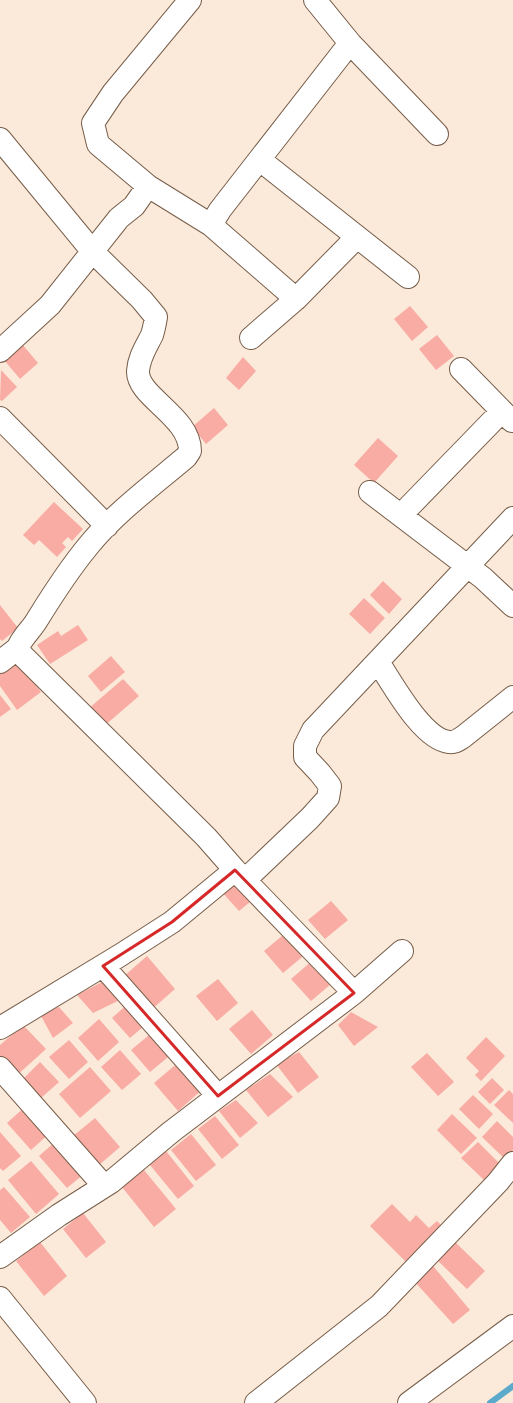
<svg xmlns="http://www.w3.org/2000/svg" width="513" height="1403" font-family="'IBM Plex Sans',sans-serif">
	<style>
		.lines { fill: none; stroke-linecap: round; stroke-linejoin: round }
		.stream { stroke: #5caacb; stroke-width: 6 }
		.building { fill: #f9aca4 }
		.minor-casing { stroke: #765d48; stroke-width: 24 }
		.minor { stroke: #fff; stroke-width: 22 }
		.marked { fill: none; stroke: #d62828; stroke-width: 3; stroke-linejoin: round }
	</style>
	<rect width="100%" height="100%" fill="#fbe9da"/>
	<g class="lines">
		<!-- stream -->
		<path class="stream" d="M490,1403L513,1386"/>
	</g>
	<!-- building -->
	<path class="building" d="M410,306L428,327L412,341L394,319Z
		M437,335L454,356L436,370L419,349Z
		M22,344L38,363L20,379L4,360Z
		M243,357L256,371L239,390L226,378Z
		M1,370L17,387L2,401L0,400Z
		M214,408L228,425L206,444L192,427Z
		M378,438L398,456L374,483L354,465Z
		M54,502L83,529L72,541L68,537L62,543L66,547L57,557L39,540L34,545L23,535Z
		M383,581L402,599L389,614L370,595Z
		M364,598L385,618L370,634L349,614Z
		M0,605L18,628L2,641L0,639Z
		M78,625L88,640L50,664L37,645L58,631L61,636Z
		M111,656L125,672L101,692L88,676Z
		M18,660L41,692L17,710L0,686V674Z
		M123,679L139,696L103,727L88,709Z
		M0,695L11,709L0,717Z
		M232,878L255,898L239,911L221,891Z
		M331,901L348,920L325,939L308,920Z
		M289,930L308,952L283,973L264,951Z
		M147,956L175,989L151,1010L123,977Z
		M312,961L331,984L311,1001L291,979Z
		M218,979L238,1003L217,1021L196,996Z
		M106,980L122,999L93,1013L77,995Z
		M131,1001L149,1022L130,1038L112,1018Z
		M59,1007L73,1023L53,1038L40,1014Z
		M252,1010L273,1035L251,1054L229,1029Z
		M351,1012L378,1027L354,1046L338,1025Z
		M99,1019L119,1042L98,1061L78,1038Z
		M23,1025L46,1049L15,1077L0,1057V1045Z
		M154,1031L173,1053L150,1072L131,1050Z
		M486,1037L505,1056L481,1081L475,1075L479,1071L466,1058Z
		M69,1040L88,1062L69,1079L49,1057Z
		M120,1050L141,1074L122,1090L101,1067Z
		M299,1052L319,1077L298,1093L276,1064Z
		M427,1053L454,1082L438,1096L411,1067Z
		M180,1061L204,1088L178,1111L154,1083Z
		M40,1062L59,1082L41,1098L23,1079Z
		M90,1067L111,1091L80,1118L59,1094Z
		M270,1074L293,1097L268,1117L246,1090Z
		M492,1078L504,1090L490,1104L478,1092Z
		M509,1090L513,1094V1123L494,1105Z
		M473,1095L493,1114L479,1129L459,1109Z
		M236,1100L258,1123L240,1138L219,1111Z
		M27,1105L51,1132L31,1150L7,1123Z
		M452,1114L477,1138L461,1154L437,1130Z
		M215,1116L239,1145L222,1159L198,1129Z
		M95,1118L120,1147L98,1166L73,1136Z
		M497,1121L513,1137V1150L505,1159L482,1137Z
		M0,1132L21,1156L3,1171L0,1168Z
		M191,1134L216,1165L196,1181L171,1150Z
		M56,1141L84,1174L67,1188L39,1156Z
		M478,1142L500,1164L484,1180L461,1158Z
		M166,1151L194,1186L178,1199L150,1165Z
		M31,1161L59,1194L36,1214L8,1180Z
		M144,1170L176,1209L154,1227L122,1187Z
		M4,1187L30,1217L11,1233L0,1220V1190Z
		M392,1204L410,1222L416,1215L429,1228L437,1221L445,1229L409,1265L370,1226Z
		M83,1213L106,1242L86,1258L63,1229Z
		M40,1242L67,1276L44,1296L16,1261Z
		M455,1242L485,1271L467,1289L437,1260Z
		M433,1266L470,1310L453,1324L415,1282Z"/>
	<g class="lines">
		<!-- minor casing -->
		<g class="minor-casing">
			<path id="minor" d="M190,0L113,93L93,123L98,144L148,186L211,225L220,210L350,43L437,134
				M315,0L350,43
				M0,139L93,252L142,300L156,317C155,323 154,329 152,335C146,347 139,357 138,371C137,397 190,416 190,451L186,457C154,484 115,513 89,545C69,569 53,594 37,620C32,629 21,638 18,648L21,654L206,837L235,870L354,993
				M260,160L408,277
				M211,225L296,299
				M251,338L296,299L357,237
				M0,351L50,305L119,218L134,206L148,186
				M461,369L502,411L512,421
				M0,418L107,526
				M370,492L483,578L513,606
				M401,515L502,411
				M0,662L18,648
				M378,662C393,684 422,739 449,742C455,743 458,740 463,737L513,697
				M245,880L310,818L328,798L330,786L320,773L305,757V746L313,730L513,518
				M103,966L218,1096
				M0,1028L119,956L172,922L235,870
				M0,1068L104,1186
				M0,1257L59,1215L111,1182L171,1132L354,993L402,951
				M0,1298L85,1403
				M256,1403L379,1306L498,1182L513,1163
				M409,1403L513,1326"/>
		</g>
		<!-- minor -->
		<use href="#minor" class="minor"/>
	</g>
	<!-- marked area -->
	<path class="marked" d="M235,870L354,993L218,1096L103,966L172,922Z"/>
</svg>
